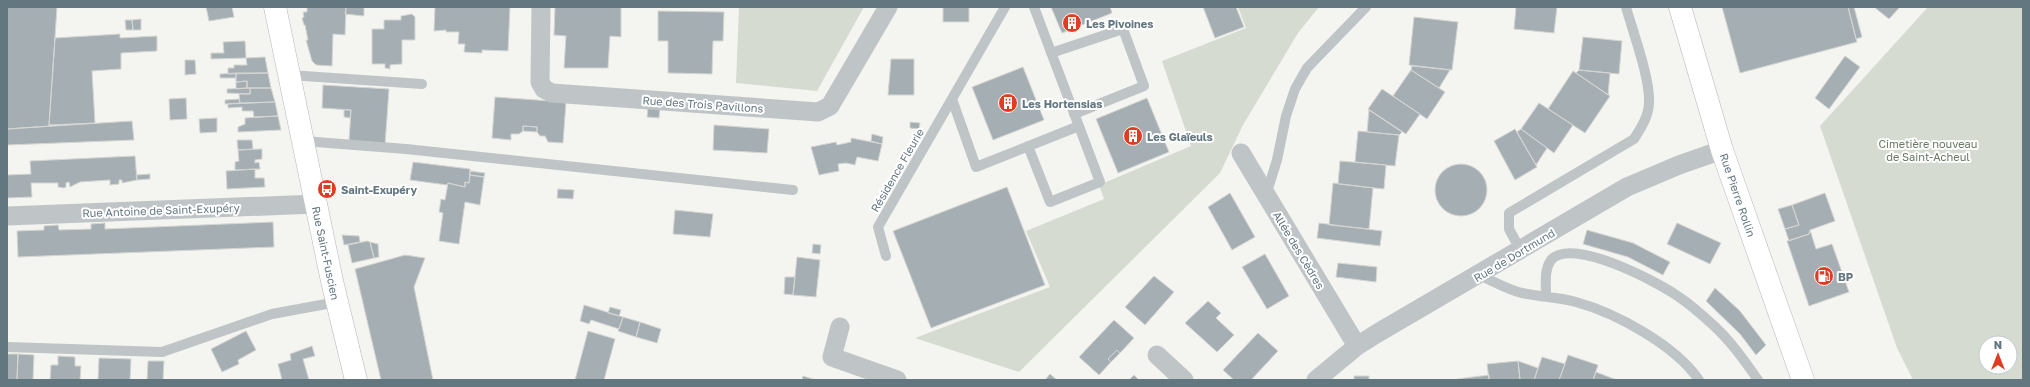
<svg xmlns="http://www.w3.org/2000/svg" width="2030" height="387" font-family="'Golos Text',sans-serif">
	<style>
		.green { fill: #d6dbd1; fill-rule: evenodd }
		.building { fill: #a5afb3; stroke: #d5d5d3 }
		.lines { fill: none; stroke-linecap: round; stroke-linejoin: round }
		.secondary-casing { stroke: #b1b8bb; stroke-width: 23 }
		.lane { stroke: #bfc4c6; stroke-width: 10 }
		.street { stroke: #bfc4c6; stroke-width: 19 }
		.secondary { stroke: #fff; stroke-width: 22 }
		.labels { text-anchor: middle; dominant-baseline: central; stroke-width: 4; stroke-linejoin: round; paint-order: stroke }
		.poi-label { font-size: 11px; font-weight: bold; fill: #637781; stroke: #fff; text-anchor: start }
		.street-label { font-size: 11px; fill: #637781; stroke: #fff }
		.park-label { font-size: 11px; fill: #697862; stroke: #fff }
	</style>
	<rect width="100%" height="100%" fill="#f4f4f0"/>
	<!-- green -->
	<path class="green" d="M739,7H864L817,91L736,83Z
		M1238,7H1319L1298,33L1243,125L1220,173L1019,372L915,338L1050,287L1026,231L1104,199L1099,185L1191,146L1162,61L1246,28Z
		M1928,7H2023V380H1913L1897,348L1820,126ZM1986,343H2010V367H1986Z"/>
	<!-- building -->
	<path class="building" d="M7,7H57L49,126L7,129Z
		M206,7H232L234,17L209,21Z
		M307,7H346L345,35L333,34L332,66L316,65L312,61L306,40H308L305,25H304L302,18L304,17L303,12H307Z
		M346,7H364V16L345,14Z
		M435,7H510L508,51L482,50V53L464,52L465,44H458L459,32H446V30L434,31Z
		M555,7H621V37L610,36L608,68H564L566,36L554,35Z
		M943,7H969V22H943Z
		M1051,7H1110L1112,13L1062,33Z
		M1203,7H1236L1244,27L1215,38Z
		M1516,7H1557L1554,33L1514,29Z
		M1722,7H1848L1857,42L1740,73Z
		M1848,7H1854L1862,37L1856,39Z
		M1874,7H1900L1889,19Z
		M658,11L724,12L723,41H713L712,74L668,73V41H658Z
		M412,14L415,17V40H402V64L390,65V69L385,68V64H372V29H384V20H401V16Z
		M1414,17L1458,22L1452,70L1409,65Z
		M141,19V30H133L132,20Z
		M125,20H132L133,30H126Z
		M120,34V38L157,36V51L121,53V69L92,71L95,123L49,125L55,38Z
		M1583,37L1622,41L1619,74L1579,70Z
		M245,41L246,58L211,59V53H224L223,42Z
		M1845,56L1860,67L1829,109L1815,98Z
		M265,57L268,73L228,74V68H234V65H247L246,58Z
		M891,59H914V95H888Z
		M185,60H195L196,74L185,75Z
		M1412,66L1450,70L1439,88L1411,70Z
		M1023,67L1044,120L993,140L972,87Z
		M1411,70L1445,92L1427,119L1393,96Z
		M1579,70L1610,73L1608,95L1576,73Z
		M1573,71L1610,96L1585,133L1548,109Z
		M236,73V78H220V74Z
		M236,73H268L271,88H247V81L236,82Z
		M247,81V88L236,89V82Z
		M323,85L389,89L385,145L349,141L351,110L322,108Z
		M250,88H271L275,102L240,103L239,94H250Z
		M250,88V94L227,93V89Z
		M1382,89L1420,114L1406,134L1368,109Z
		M495,97L566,102L563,143L548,142L545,136H540L537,132V127L523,126V131L519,134H511V140L492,138Z
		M186,98L187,119L170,120L169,99Z
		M1147,98L1169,152L1118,173L1096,119Z
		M239,99L240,103L225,104V100Z
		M275,102L278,116L254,117L253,111H242V107L228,108V104Z
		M1539,103L1573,125L1554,153L1521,129Z
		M648,107L660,108L659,118L647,117Z
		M344,110H351L350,118L344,117Z
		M1369,110L1402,132L1399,135L1367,132Z
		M278,116L281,130L238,132V127L245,124V118Z
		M217,118V132L200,133L199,119Z
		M132,121L134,140L7,145V129Z
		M910,122L920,123L919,129L910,128Z
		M714,125L769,129L767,153L713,150Z
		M523,126L537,127V132L523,131Z
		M1515,129L1537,167L1515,180L1494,141Z
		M1521,129L1547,148L1536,165L1517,132Z
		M1358,131L1399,135L1395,166L1355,162Z
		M872,134L883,137L882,144L871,141Z
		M851,138L882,144L878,161L857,157L855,165L846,163L838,164L839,171L819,175L811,147L836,142L837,145L851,142Z
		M237,140H252L253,149L238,150Z
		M262,149V159L255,160V163L259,162L260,169L235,170V162L239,161L238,150Z
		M135,156L137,180L122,183V180H119V184L110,185V180L80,182L70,187L69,182L66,183V187L64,188L58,187V183H31L32,197L7,198V175L31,174L30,161Z
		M1340,161L1386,165L1384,189L1338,184Z
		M413,162L470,169L469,183L465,182V187L448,183L447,185L410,180Z
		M1435 190a26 26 0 1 1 52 0a26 26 0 1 1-52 0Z
		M255,169V178H264L265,187L227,189L226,171Z
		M470,171L485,173L484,177L470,175Z
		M150,174V179L137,180L136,175Z
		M470,175L484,177L480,205L465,202L459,244L439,241L443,213L439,212L441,199L445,200L448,183L465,187V182L469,183Z
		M1333,183L1373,188L1369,229L1329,225Z
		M1007,187L1045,285L931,328L893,231Z
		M558,189L574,190L573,199L557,198Z
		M1230,193L1255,237L1232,250L1208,207Z
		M1825,193L1835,221L1810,230L1809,234L1789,241L1785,229L1799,225L1792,205Z
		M1792,205L1799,225L1785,229L1778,209Z
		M675,210L713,214L710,237L673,234Z
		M273,222L274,247L18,257L17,231L44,230V226L58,225L59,230L91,229V224L105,223V229Z
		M1319,223L1382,231L1380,246L1317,238Z
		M1677,223L1721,243L1710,264L1667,244Z
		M1587,230L1633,243L1670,262L1663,275L1628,257L1583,244Z
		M1810,230L1816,249L1832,244L1849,292L1809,306L1787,241L1809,234Z
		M342,235L359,236L360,242L344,245Z
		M367,241L370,242L374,258L352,263L348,245Z
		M370,242L378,244L379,257L374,258Z
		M813,244L821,245L820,254L812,253Z
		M1265,254L1289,296L1267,309L1242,267Z
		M405,255L425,258L414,287L433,380H381L355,269Z
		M797,257L820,260L816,297L793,295Z
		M1338,263L1377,267L1376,282L1336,277Z
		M1154,276L1174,292L1145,325L1125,307Z
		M785,277H795L793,295L784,294Z
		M1715,288L1740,311L1766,345L1756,355L1740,334L1706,301Z
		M1208,301L1221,313L1216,318L1234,335L1217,352L1185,323Z
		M584,305L623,317L619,329L591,320L589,324L580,321Z
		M610,307L621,310L619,316L608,313Z
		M623,317L640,322L636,337L618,331Z
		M1114,320L1134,338L1120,353L1117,350L1108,359L1111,362L1099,375L1079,357Z
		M640,322L661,329L657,343L636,337Z
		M246,331L256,350L238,360L239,364L222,372L211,349Z
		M588,331L615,339L604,380H575Z
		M1258,333L1278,351L1251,380H1234L1223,370Z
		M312,346L315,356L303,359L309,380H282L278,364L291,360L290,354Z
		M1117,350L1120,353L1111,362L1108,359Z
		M7,354H18L17,380H7Z
		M18,354L34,355L33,380H17Z
		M1568,355L1598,365L1593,380H1559Z
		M58,356L75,357V366H81L80,380H50L51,365H58Z
		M1542,357L1565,364L1559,380H1534Z
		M99,358L131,359L130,380H98Z
		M148,361H164L163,380H147Z
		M1518,361L1538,368L1534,380H1520Z
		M1518,361L1520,380H1489L1487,364Z
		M1596,372L1617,380H1593Z
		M1050,374L1057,380H1045Z
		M1134,375L1139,380H1129Z
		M1489,375V380H1457V379Z
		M803,376L816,380H802Z
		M1354,376H1369V380H1354Z"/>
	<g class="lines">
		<!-- secondary casing -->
		<g class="secondary-casing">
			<path id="secondary" d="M275,7L332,281L356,380
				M1680,7L1722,150L1803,380"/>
		</g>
		<!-- lane -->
		<path class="lane" d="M1051,53L1123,29L1144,86L1074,114
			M289,75L422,84
			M952,99L976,167L1079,126
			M303,141L406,149L793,190
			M1028,146L1050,202L1100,182L1034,7
			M1266,195L1277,160L1286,116L1295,89L1307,68L1366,7
			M1521,251L1509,229V213L1634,139C1641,128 1649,116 1649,102C1650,78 1633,32 1626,7
			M886,256L878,227L1005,7
			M1479,275C1493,281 1508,290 1522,293C1540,297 1558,297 1576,302C1616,313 1675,345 1699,380
			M1546,295C1546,283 1544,270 1551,260C1571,236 1658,282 1679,297C1691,305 1701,314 1712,324C1730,340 1744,360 1758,380
			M7,347L162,352L272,314L337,302"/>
		<!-- street -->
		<path class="street" d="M541,7L540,82L544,89L552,93L818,112L830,106L888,7
			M1241,153L1357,346
			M7,216L316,204
			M840,327L832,357L897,380
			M1157,355L1184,380
			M1316,380L1357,346L1376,334L1627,187L1679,165L1722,150"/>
		<!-- secondary -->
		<use href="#secondary" class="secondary"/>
	</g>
	<!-- icons -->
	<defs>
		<g id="building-disc" transform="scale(1)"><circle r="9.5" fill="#e13b23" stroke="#fff"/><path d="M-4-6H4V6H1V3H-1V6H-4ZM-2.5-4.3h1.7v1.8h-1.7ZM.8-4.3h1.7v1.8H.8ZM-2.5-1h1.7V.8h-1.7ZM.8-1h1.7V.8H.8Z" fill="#fff"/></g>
		<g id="bus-disc" transform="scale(1)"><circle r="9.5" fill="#e13b23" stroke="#fff"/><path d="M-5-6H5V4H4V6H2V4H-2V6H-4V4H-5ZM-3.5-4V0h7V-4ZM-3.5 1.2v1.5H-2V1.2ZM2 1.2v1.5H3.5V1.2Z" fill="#fff"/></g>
		<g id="fuel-disc" transform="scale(1)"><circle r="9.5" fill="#e13b23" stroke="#fff"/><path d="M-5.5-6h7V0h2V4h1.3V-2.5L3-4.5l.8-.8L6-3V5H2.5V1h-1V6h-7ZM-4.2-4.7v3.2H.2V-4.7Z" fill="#fff"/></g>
	</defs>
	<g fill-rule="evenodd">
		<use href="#building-disc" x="1072" y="23"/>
		<use href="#building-disc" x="1008" y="103"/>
		<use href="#building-disc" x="1133" y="136"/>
		<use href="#bus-disc" x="327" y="189"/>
		<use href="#fuel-disc" x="1824" y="276"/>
	</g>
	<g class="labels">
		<!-- poi labels -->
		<g class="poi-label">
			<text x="1086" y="23">Les Pivoines</text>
			<text x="1022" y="103">Les Hortensias</text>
			<text x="1147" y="136">Les Glaïeuls</text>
			<text x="341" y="189">Saint-Exupéry</text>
			<text x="1838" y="276">BP</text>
		</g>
		<!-- street labels -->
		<g class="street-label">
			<text transform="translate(703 104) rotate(4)">Rue des Trois Pavillons</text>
			<text transform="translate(897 170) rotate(-60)">Résidence Fleurie</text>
			<text transform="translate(1738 195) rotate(71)">Rue Pierre Rollin</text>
			<text transform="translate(161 210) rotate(-2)">Rue Antoine de Saint-Exupéry</text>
			<text transform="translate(1299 250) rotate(59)">Allée des Cèdres</text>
			<text transform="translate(326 253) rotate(78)">Rue Saint-Fuscien</text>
			<text transform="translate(1514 255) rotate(-31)">Rue de Dortmund</text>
		</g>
		<!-- park labels -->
		<g class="park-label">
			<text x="1928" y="143">Cimetière nouveau<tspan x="1928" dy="13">de Saint-Acheul</tspan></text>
		</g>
	</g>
	<!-- border -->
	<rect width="2030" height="387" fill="none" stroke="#637781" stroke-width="16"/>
	<!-- north arrow -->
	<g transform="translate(1998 355)"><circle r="19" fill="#ffffff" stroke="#c1c9cd"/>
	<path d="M0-3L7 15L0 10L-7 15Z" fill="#e13b23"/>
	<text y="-6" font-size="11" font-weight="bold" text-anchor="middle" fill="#637781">N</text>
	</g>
</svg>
